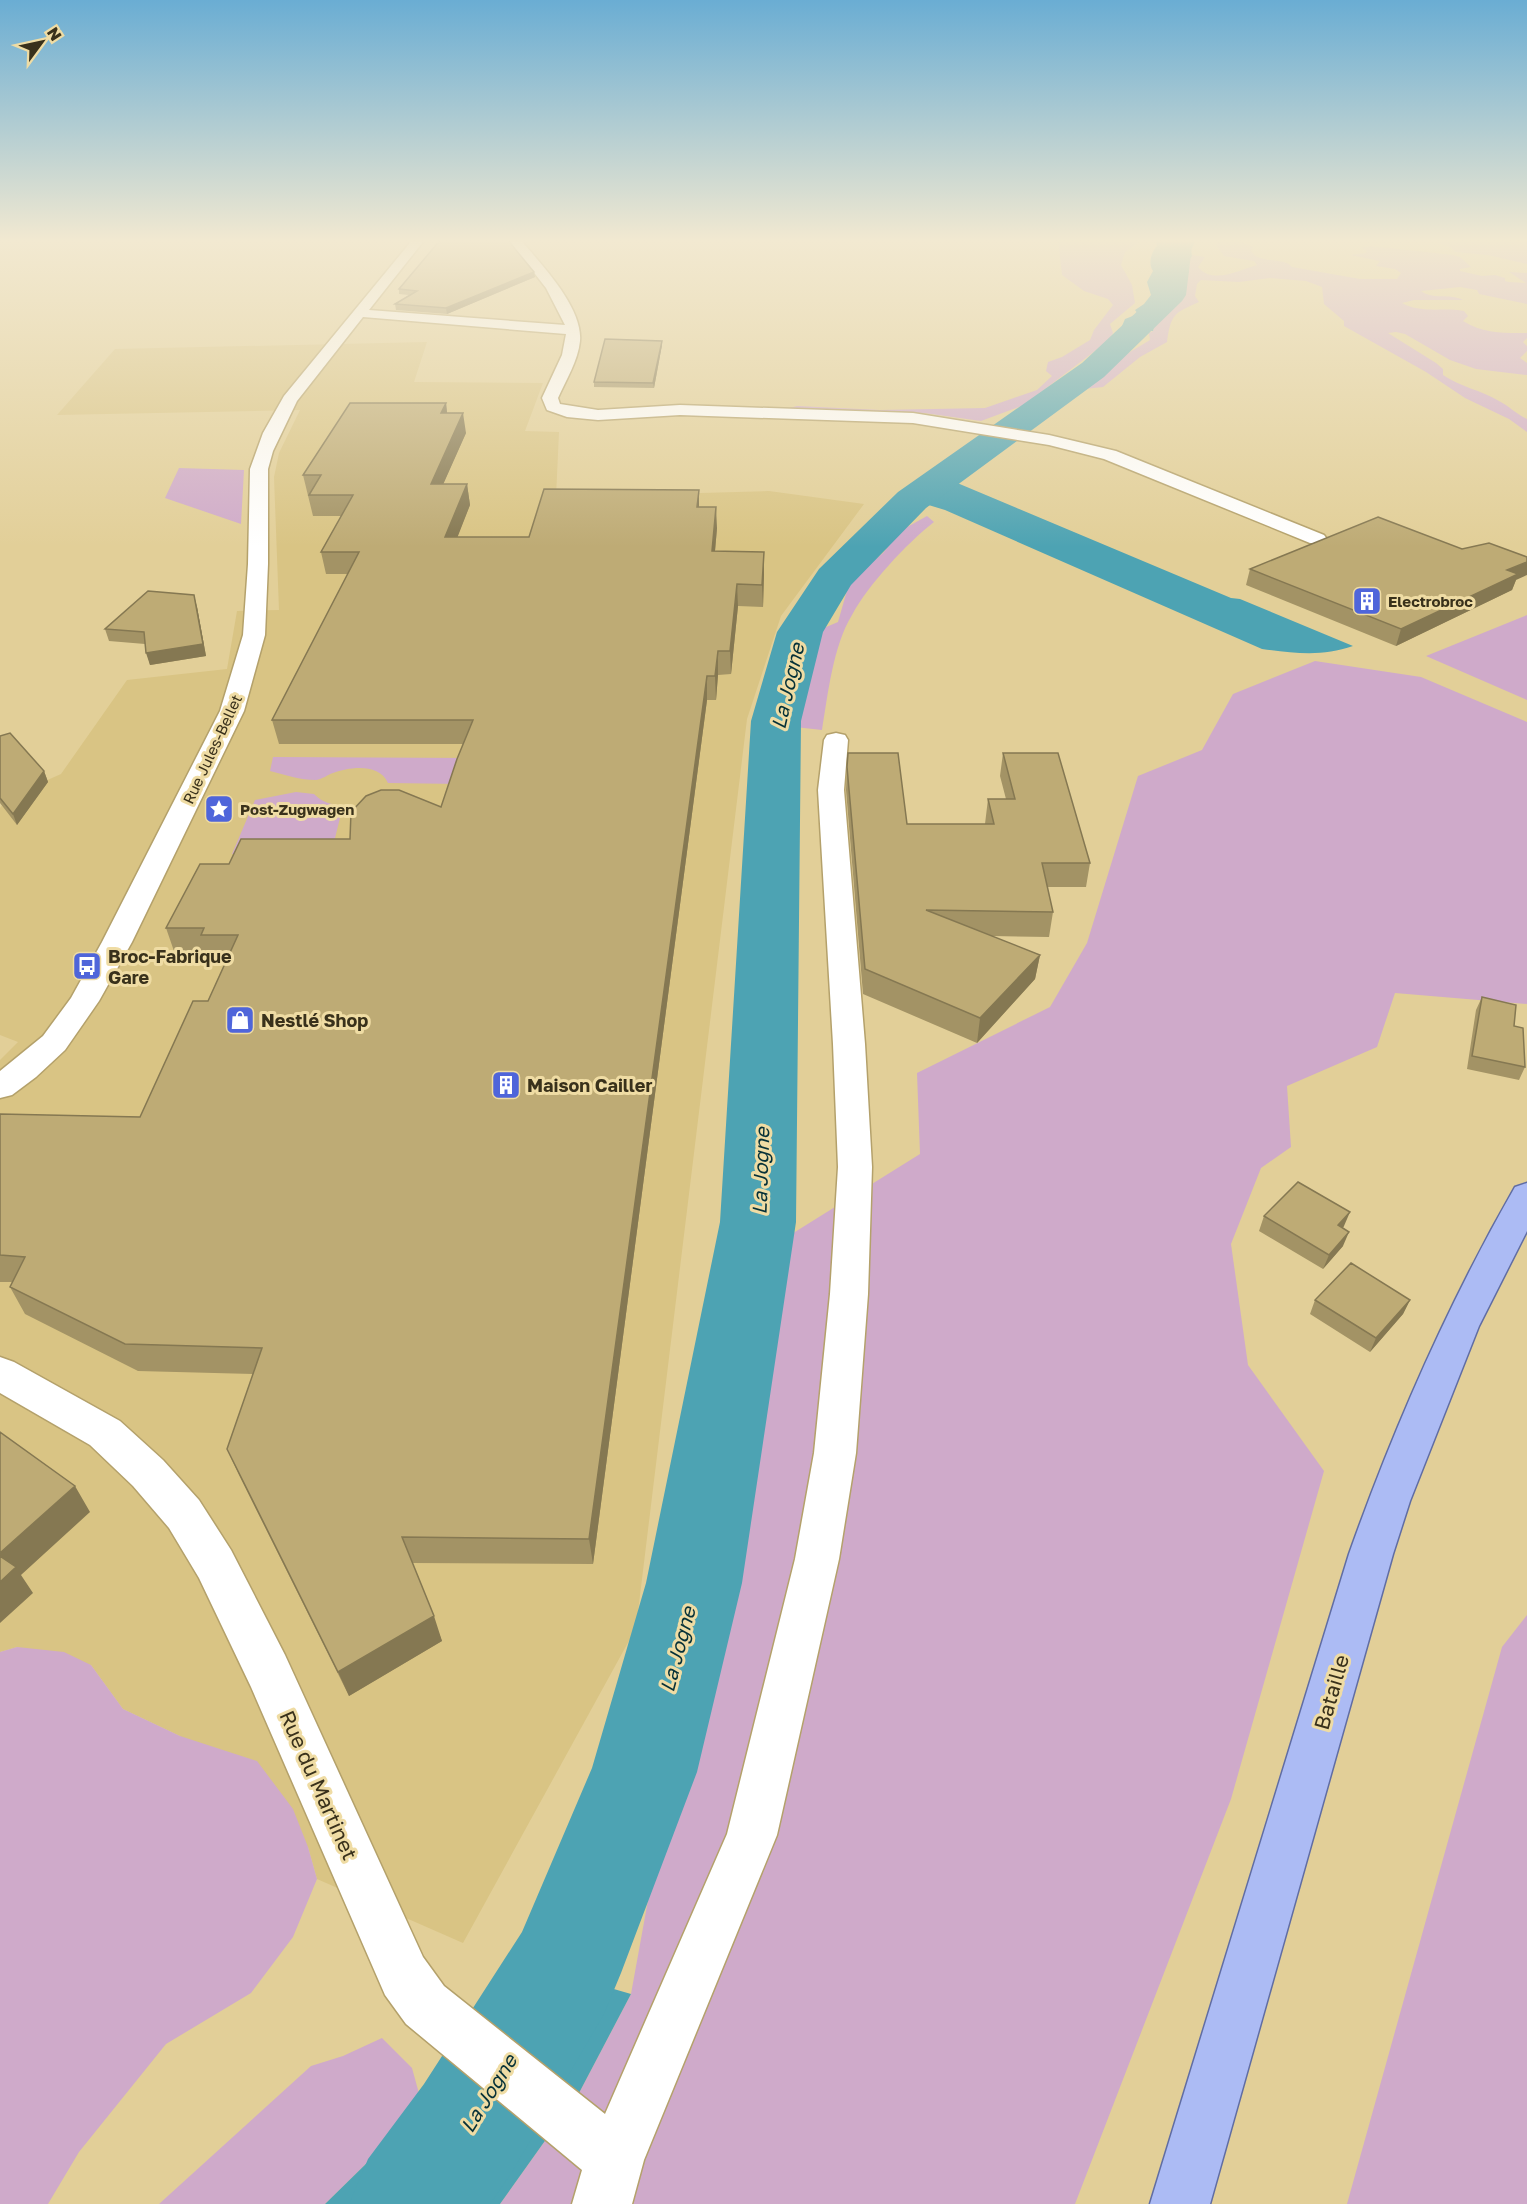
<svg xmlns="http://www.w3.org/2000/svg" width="1527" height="2204" font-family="'Golos Text',sans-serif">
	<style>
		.built { fill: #d9c484 }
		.green { fill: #cfaaca }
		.water { fill: #4da3b3 }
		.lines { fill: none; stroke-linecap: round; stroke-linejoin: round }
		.river { fill: #4da3b3; fill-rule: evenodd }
		.minor-casing { stroke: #b4a16b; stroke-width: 3 }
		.major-casing { stroke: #606da3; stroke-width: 3 }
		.minor { fill: #fff; fill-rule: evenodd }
		.major { fill: #acbbf4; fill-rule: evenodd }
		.wall { fill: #a39365 }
		.shaded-wall { fill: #857852 }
		.building { fill: #beab75; stroke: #857852; stroke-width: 1.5 }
		.labels { text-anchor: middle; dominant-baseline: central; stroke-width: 6; stroke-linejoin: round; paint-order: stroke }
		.far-poi-label { font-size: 15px; font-weight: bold; fill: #39311b; stroke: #efdca4; text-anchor: start }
		.far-street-label { font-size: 15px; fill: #39311b; stroke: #efdca4 }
		.poi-label { font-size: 18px; font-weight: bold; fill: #39311b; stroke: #efdca4; text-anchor: start }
		.water-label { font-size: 20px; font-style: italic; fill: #063138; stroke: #efdca4 }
		.near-street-label { font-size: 21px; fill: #39311b; stroke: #efdca4 }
	</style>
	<rect width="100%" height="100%" fill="#e2cf98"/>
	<!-- built -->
	<path class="built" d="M427,342L414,382L543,383L525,431L559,432L556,497L769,491L864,504L781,616L747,719L636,1628L463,1943L317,1879L308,1847L180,1736L123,1709L91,1665L17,1647L0,1652V1060L18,1042L0,1035V808L7,798L61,774L127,680L227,669L237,611L279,610L274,477L279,453L300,410L57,415L115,349Z"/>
	<!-- green -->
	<path class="green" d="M1058,238H1132L1138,243L1125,252L1121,265L1132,285L1135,303L1110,324L1113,333L1108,341L1024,405L981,421L924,413L790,408L797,406L880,410L985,408L1037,390L1052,376L1046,371L1048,362L1062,357L1090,340L1094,330L1113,305L1108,299L1084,291L1062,275Z
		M1242,238L1240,241L1253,247L1251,251C1260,265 1283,256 1292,267L1360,279H1397L1401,273L1395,269L1376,266L1380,261L1350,255L1366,253L1367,251L1362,248L1370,246L1453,255L1460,257L1471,267L1460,269V271L1482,276L1495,275L1505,278V281L1509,282L1526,283L1509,272L1527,273V304L1479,294L1477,290L1460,287L1421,291C1433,300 1449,293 1463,300H1414L1402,303C1421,314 1444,307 1464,311L1468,316L1463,321C1484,334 1505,333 1527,333V338L1523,342L1527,346V351L1520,358L1527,363V375L1476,369L1450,360L1405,334L1396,332L1388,333L1436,363L1443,369V375C1460,387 1481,390 1499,401C1509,406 1516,414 1527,419V432L1509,419L1465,398L1426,372L1344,326V321L1324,304L1322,287L1306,281L1270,278L1239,282L1201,280L1197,284L1195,296L1199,302C1174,313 1171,314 1167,342L1140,357L1103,387L1085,389L1089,383L1106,374L1120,358L1150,340L1149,333L1153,331L1157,316C1167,311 1176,297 1182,287C1188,276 1183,267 1192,255L1205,257L1198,267C1213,285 1239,270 1257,265L1254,261L1224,256L1216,245L1221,239Z
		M1426,238H1527V264L1488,255L1455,252L1452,248Z
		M179,468L244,470L241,524L165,498Z
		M927,516L934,522C907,543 868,585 852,615C833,646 828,694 822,730L786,726L781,706L805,636L838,622L848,587L861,571L883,553L900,531Z
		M1527,615V700L1426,656Z
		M1315,661L1421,677L1527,722V1004L1395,993L1377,1047L1287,1086L1291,1147L1261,1168L1231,1244L1248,1365L1324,1471L1231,1799L1075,2204H500L579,2093L631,1994L766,1250L920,1154L917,1073L1050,1007L1087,943L1138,776L1202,750L1233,694Z
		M273,757L471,758L461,784L388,783C379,763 350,767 333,773C327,775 323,779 316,780C300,780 285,775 270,771Z
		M296,792L314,794C323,803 331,804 343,806L331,854H232L255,800Z
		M1527,1615V2204H1347L1502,1647Z
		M17,1647L64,1652L91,1665L123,1709L180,1736L257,1761L293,1809L308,1847L317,1879L293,1937L251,1993L166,2044L79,2152L48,2204H0V1652Z
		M382,2038L412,2068L423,2108L325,2204H159L311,2066L343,2056Z"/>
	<!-- water -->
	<path class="water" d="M1155,238H1197L1191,250L1192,256L1185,265L1189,272L1169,309L1156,318L1153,331L1126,330L1122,326L1125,319L1138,314L1135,310L1144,304L1151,295L1147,282L1153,271C1148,264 1151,252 1157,246Z
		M943,477L1231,598L1240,599L1353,646C1322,657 1294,653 1262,649L945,510L912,500Z
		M517,1961L631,1994L579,2093L500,2204H325L423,2108Z"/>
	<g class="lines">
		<!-- river -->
		<path class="river" d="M1167,238H1193L1186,295L1182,301L1104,377L926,508L851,585L823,632L801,721L796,1222L742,1583L697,1772L621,1973L604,2014L512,2172L490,2204H349L368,2159L424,2084L522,1932L592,1768L646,1583L720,1222L751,721L777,632L819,569L898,492L1082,363L1158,292Z"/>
		<!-- minor casing -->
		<g class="minor-casing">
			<path id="minor" d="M414,238H426L369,310L565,325L546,288L507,238H519C540,263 583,307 580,341C578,361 566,380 558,398L560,404L598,410L680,405L913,413L1049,435L1116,451L1324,535L1327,539L1324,543H1310L1104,459L1049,445L913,423L680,415L598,420L567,417L547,410L542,398L562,355L566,334L363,317L297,401L273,451L268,469V564L265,635L244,711L132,942L99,1001L65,1050L36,1077L12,1095L0,1098V1071L43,1036L71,998L102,942L220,711L243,635L248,564L250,469L263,433L284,396Z
				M836,733L845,735L848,740L844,790L865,1044L872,1167L868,1294L856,1453L839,1559L777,1835L644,2160L632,2204H572L582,2170L406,2024L385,1995L251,1687L199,1578L169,1528L133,1486L90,1445L0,1393V1357L14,1362L120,1421L163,1460L199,1500L231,1550L285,1655L423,1957L444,1986L605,2114L727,1834L795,1559L814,1453L830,1294L838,1167L833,1044L818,790L824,740L827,735Z"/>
		</g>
		<!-- major casing -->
		<g class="major-casing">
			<path id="major" d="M1527,1183V1231L1479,1326L1410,1501L1393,1554L1210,2204H1150L1349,1554C1394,1427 1448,1304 1515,1187Z"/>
		</g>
		<!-- minor -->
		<use href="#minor" class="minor"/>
		<!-- major -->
		<use href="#major" class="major"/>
	</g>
	<!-- wall -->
	<path class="wall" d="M534,272L535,277L447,314L396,310L395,304L409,295L399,294V289Z
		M662,341V345L654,388L594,387V382Z
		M446,403L447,413L466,433L443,484H467L470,505L457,537H529L699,507L717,528L715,551L764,573L763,607L738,606L731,674L718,675L716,700H707L593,1564L412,1563L442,1641L349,1696L239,1475L227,1449L253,1374L138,1371L25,1314L10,1287L12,1282H0V1114L140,1117L208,1001L226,961H210L208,954H175L166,928L229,864L350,839L441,807L463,744H279L272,720L348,574H326L321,552L342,516H313L303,475Z
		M1250,569L1516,580L1512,590L1396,646L1246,585Z
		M197,607L206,656L150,665L145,644L109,641L105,629Z
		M0,736L44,771L48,782L17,825L0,803Z
		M1003,753L1090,863L1086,887H1047L1053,912L1049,937L992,936L1040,955L1035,979L977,1043L863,994L846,790L847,767L907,824H985L988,799H1006L1000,776Z
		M1482,997L1514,1026L1525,1067L1519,1080L1467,1069L1476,1010Z
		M1264,1216L1344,1226L1343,1228V1246L1323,1269L1259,1231Z
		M1315,1300H1410L1403,1314L1370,1352L1310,1314Z"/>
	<!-- shaded-wall -->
	<path class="shaded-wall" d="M534,272L535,277L447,314L446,308Z
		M662,341V345L654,388L653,383Z
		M446,403L448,422L441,413Z
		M463,413L466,433L434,505L431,484Z
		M467,484L470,505L449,559L445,537Z
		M699,490V511L697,507Z
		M716,507L717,528L713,573L712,551Z
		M764,552V573L763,607L762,585Z
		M1527,562V575L1516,580L1512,590L1396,646L1401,629L1507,570Z
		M737,584L738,606L731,674L730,651Z
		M194,595L197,607L206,656L150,665L146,653Z
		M718,651V675L716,700L715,676Z
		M707,676V700L593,1564L589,1539Z
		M44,771L48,782L17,825L13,814Z
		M1040,955L1035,979L977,1043L980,1018Z
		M1350,1212L1344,1226L1332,1239L1338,1225Z
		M1349,1232L1343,1246L1323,1269L1329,1255Z
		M1410,1300L1403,1314L1370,1352L1376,1338Z
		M75,1486L90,1512L21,1575L33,1593L0,1623V1553Z
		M434,1616L442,1641L349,1696L338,1672Z"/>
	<!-- building -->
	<path class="building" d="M442,238H506L534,272L446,308L395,304L417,291L399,289Z
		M605,339L662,341L653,383L594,382Z
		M350,403H446L441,413H463L431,484H467L445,537H529L544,489L699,490L697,507H716L712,551L764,552L762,585L737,584L730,651H718L715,676H707L589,1539L402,1537L434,1616L338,1672L227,1449L262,1348L125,1344L10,1287L25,1257L0,1255V1114L140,1117L193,1001H208L238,935H201L204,928H166L200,864H229L241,839H350L351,812L366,796L381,790H399L441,807L457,759L473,720H272L359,552H321L353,495H309L321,475H303Z
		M1378,517L1462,549L1489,543L1527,557V562L1507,570L1518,574L1401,629L1250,569Z
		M148,591L194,595L203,644L146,653L144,632L105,629Z
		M10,733L44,771L13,814L0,798V736Z
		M848,753H898L907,824H994L988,799H1015L1003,753H1058L1090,863H1042L1053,912L926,910L1040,955L980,1018L865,969L847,767Z
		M1482,997L1516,1005L1514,1026L1523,1028L1525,1067L1472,1056Z
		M1298,1182L1350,1212L1338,1225L1349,1232L1329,1255L1264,1216Z
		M1351,1263L1410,1300L1376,1338L1315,1300Z
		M0,1432L75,1486L0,1553Z
		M0,1556L16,1567L0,1582Z"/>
	<!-- sky -->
	<linearGradient id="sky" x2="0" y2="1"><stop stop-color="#6aadd3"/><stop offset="0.44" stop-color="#f2e9d1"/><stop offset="1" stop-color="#f2e9d1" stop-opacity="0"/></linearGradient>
	<rect width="1527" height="547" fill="url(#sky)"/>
	<!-- icons -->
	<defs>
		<g id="building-square" transform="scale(1.5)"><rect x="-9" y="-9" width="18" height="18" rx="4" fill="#4f65da" stroke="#efdca4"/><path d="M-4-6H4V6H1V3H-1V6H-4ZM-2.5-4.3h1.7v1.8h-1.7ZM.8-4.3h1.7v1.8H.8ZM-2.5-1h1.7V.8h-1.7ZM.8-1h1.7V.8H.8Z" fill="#fff"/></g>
		<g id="sight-square" transform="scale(1.5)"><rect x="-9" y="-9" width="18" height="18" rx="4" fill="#4f65da" stroke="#efdca4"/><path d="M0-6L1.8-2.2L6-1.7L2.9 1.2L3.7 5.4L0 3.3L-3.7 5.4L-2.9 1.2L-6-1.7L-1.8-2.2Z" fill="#fff"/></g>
		<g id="bus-square" transform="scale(1.5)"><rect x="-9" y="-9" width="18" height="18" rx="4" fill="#4f65da" stroke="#efdca4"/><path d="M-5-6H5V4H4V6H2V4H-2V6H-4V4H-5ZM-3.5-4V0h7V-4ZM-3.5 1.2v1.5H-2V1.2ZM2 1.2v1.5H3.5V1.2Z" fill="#fff"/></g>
		<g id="shop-square" transform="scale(1.5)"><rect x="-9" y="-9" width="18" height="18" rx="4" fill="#4f65da" stroke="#efdca4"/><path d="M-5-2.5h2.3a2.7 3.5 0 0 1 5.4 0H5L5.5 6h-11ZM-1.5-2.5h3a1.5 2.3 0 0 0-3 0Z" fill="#fff"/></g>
	</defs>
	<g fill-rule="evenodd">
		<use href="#building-square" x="1367" y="601"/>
		<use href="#sight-square" x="219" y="809"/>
		<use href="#bus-square" x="87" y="966"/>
		<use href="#shop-square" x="240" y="1020"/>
		<use href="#building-square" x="506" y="1085"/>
	</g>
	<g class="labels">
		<!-- far-poi labels -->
		<g class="far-poi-label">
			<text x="1388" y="601">Electrobroc</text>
			<text x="240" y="809">Post-Zugwagen</text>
		</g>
		<!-- far-street labels -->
		<g class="far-street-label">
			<text transform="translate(212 749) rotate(-65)">Rue Jules-Bellet</text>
		</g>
		<!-- poi labels -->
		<g class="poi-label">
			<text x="108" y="956">Broc-Fabrique<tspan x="108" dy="21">Gare</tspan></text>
			<text x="261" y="1020">Nestlé Shop</text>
			<text x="527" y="1085">Maison Cailler</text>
		</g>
		<!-- water labels -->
		<g class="water-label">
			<text transform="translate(787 686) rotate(-77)">La Jogne</text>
			<text transform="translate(760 1171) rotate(-88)">La Jogne</text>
			<text transform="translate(677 1649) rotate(-75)">La Jogne</text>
			<text transform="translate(488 2093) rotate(-58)">La Jogne</text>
		</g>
		<!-- near-street labels -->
		<g class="near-street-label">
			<text transform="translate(1331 1692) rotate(-74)">Bataille</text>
			<text transform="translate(319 1785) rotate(66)">Rue du Martinet</text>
		</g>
	</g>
	<!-- north arrow -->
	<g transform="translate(42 42) rotate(57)" stroke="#efdca4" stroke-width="4.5" paint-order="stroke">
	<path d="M0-4.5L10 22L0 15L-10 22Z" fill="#39311b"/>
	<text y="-9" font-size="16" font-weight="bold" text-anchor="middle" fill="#39311b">N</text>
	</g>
</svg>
